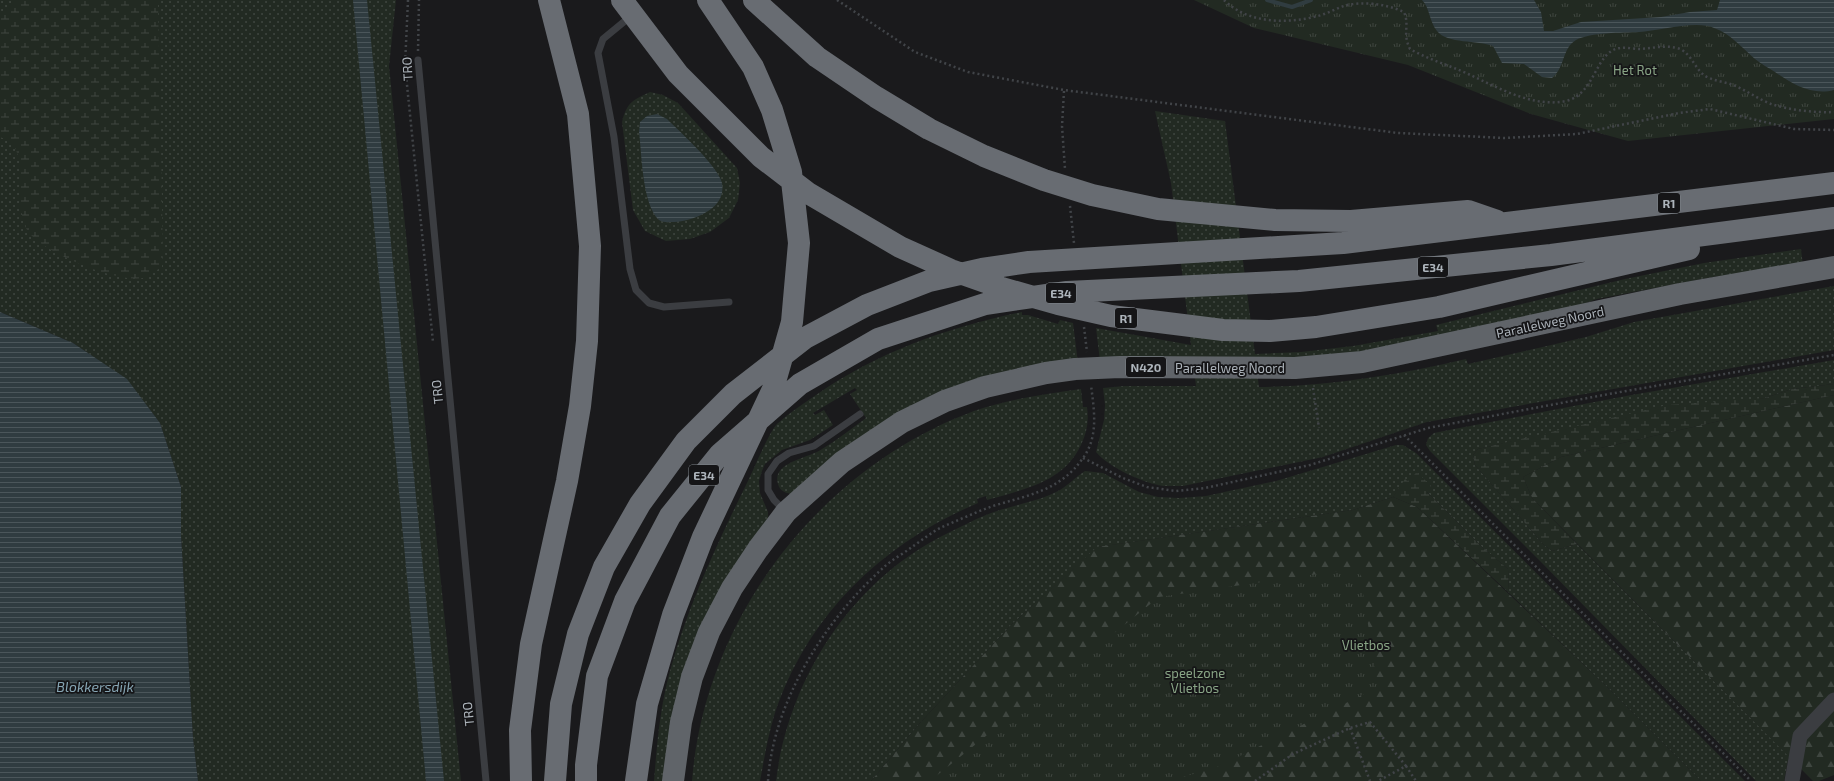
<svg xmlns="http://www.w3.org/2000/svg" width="1834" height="781" font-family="'Exo 2',sans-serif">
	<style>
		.grass { fill: url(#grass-dots) }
		.forest { fill: url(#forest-firs) }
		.wetland { fill: url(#wetland-marsh) }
		.park { fill: url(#park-tufts) }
		.water { fill: url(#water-rules) }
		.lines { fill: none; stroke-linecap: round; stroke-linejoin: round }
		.stream { stroke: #303c40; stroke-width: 4 }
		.path { stroke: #414448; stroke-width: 2.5; stroke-dasharray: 2 3; stroke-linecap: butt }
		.service { stroke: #3b3d41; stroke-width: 7 }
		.minor { stroke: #3b3d41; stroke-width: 15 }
		.trunk { stroke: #606469; stroke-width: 22 }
		.motorway { stroke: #686c72; stroke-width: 22 }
		.labels { text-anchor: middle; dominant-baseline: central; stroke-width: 3.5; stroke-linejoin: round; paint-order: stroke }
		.shield { fill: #151517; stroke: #7f848a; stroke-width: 1 }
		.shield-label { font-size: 12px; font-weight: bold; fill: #adb4bb }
		.street-label { font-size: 13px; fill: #adb4bb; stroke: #151517 }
		.park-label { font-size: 13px; fill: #89a586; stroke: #151517 }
		.water-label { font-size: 14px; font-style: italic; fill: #87a6b4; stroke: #151517 }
	</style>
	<defs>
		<pattern id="grass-dots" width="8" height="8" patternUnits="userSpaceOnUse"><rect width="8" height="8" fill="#222a22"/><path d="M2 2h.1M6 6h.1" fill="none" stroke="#3f4640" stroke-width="1.8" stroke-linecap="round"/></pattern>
		<pattern id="forest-firs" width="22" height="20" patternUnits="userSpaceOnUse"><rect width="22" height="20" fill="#222a22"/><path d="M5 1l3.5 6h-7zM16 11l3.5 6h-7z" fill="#3f4640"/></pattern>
		<pattern id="wetland-marsh" width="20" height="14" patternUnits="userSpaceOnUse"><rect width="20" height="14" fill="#222a22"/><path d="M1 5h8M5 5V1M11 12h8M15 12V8" fill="none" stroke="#3f4640"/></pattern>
		<pattern id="park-tufts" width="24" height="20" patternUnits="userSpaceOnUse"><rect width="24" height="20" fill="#222a22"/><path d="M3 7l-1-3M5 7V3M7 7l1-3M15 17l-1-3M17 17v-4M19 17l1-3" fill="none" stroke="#3f4640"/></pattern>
		<pattern id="water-rules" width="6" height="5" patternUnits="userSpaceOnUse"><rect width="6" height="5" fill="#303c40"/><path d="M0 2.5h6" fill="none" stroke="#4b565a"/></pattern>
	</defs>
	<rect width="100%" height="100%" fill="#1a1a1c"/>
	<!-- grass -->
	<path class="grass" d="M0,0H396L389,66L461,781H198L193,738L181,535V487L160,423L126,379L73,343L0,312Z
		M650,92L663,95L678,103L737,168L740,183L738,200L729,218L710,232L690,239L666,241L645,231L633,210L622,122C627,102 633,100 650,92Z
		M1155,111L1225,121L1255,354L1301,352L1353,346L1438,331L1436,325L1625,279L1704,263L1801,249L1803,266L1719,281L1718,276L1597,299L1560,312L1387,351L1256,365L1259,387C1330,386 1398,375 1466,359L1468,364L1586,337L1634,322L1834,286V350L1427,422L1323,457L1183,486C1177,486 1170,486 1164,486C1145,484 1108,467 1096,452L1104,420L1105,405L1103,388L1124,386H1196L1193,362L1100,361L1096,328L1191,345L1171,183Z
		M1022,312V315H1028L1058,324L1060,320L1073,323L1078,363L996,378L792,494C785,493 780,491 778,484C771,462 810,458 822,449C837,440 851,429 866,418L850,394L857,390L855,388L813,413L815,415L824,410L833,425L810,440L782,450L765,464L762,471L759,481L760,493L768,512V521L745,556L666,781H654C657,744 660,707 670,671C688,605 717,544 747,483C753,471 769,432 777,424C789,413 803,404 816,395C880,351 947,328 1022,312Z
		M1834,360V384L1792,389L1765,398L1563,430L1478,449L1473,455L1475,465L1543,544L1552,551L1577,544L1789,756L1784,781H1756L1540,561L1430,451L1426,445L1428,438L1434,433L1444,431L1626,396Z
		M1081,389L1083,407H1087C1089,421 1087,432 1081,445C1063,483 1024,489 987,500L986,496L977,499L978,503C886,542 813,609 778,704C769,729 765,755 760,781H692C705,617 820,468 974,411C1008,399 1046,394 1081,389Z
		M1396,445H1403L1416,453L1745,781H1701L1605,685L1509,593L1508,569L1482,547L1426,491L1406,480L1393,497L1353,510L1098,547L1012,624L920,723L871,781H776C789,677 853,579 948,533C961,527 973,520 986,515C1010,505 1035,503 1058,491C1068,486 1075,477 1085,471L1103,473L1139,492L1158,497L1179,498L1206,496L1276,481Z"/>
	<!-- forest -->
	<path class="forest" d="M1834,395V775L1819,781H1813L1532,498L1523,477L1561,457Z
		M1393,497L1417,507L1605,685L1701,781H871L920,723L1012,624L1097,547L1353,510Z"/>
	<!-- wetland -->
	<path class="wetland" d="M13,0H158L163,253L162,267C156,270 150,276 143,278C120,284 36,251 26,228C15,204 26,175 16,150C14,144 6,139 0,137V14L11,4Z
		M1834,384V395L1561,457L1523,477L1532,498L1577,544L1552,551L1543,544L1475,465L1473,455L1478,449L1667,405L1765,398L1792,389Z
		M1417,472L1431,486L1427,492L1482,547L1508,569L1509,593L1417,507L1393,497L1405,479L1408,481Z"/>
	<!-- park -->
	<path class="park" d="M1194,0H1834V119L1628,141L1531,114L1408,65L1254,28Z
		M1359,568L1378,687L1220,766L1170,781H930L1159,597Z"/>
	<!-- water -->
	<path class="water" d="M353,0H367L444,781H426Z
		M1422,0H1534L1541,12L1544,31H1553L1581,22L1661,17L1690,12L1717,10L1720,0H1834V90C1812,96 1792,84 1775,72C1769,68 1761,64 1755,59C1742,48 1731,34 1714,28C1697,20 1658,31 1639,32C1622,33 1591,32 1576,40C1562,48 1565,68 1552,78L1542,77L1524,64L1502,63L1493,46C1478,40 1447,44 1437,31C1429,21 1430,8 1422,0Z
		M657,114L667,119C680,132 718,166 722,183C727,209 693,221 674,222C669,222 663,223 659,220C642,204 642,155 639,132L640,122L647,116Z
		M0,312L73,343L127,379L160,423L181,487V535L193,738L198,781H0Z"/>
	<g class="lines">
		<!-- stream -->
		<path class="stream" d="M1267,0L1292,7L1311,0"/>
		<!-- path -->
		<path class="path" d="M408,0L405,65L433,342
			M837,0L915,52L968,72L1064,90L1398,133L1505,138L1577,134L1679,113L1710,109L1794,129L1834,130
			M1224,0C1248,24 1287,24 1318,16C1330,13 1341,5 1353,4C1371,2 1388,5 1404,12C1410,26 1402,33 1410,49C1424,57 1439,62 1454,68C1488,81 1528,109 1566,101C1596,94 1595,51 1620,48C1626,47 1634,49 1641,49C1653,48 1665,45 1677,48C1692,52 1694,70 1707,77C1715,81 1725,82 1733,85C1746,90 1758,99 1771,104C1790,110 1814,113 1834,112
			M418,51L419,0
			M1064,91L1062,126L1065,169
			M1070,206L1074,243
			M1084,327L1087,352
			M1313,388L1319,428
			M1404,435L1751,781
			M1083,458L1123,478L1147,487L1176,491L1205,488L1310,465L1428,428L1609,394L1834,355
			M1350,728L1370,781
			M1406,766L1416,781
			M768,781C773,702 825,620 883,568C891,560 903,554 912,547C922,540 932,532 942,527C959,520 976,512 993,506C1028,495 1060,491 1083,458C1099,436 1094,410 1091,385
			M1255,781L1293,754L1350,728L1370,722L1406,766L1378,781"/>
		<!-- service -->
		<path class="service" d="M631,16L603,39L598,53L614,137L630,269L636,290L649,303L664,307L729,302
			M418,60L486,781
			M785,511L774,500L768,490V474L777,461L789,453L814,446L860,414"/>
		<!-- minor -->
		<path class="minor" d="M1792,781L1800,736L1834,700"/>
		<!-- trunk -->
		<path class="trunk" d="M673,781L681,722L692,677L709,632L732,588L758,549L786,512L842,462L902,422L945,401L985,387L1046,373L1075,369L1120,367L1295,368L1362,362L1680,294L1834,267"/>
		<!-- motorway -->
		<path class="motorway" d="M622,0L678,74L761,157L808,193L900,247L951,270L1002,288L1058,304L1111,316L1223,330L1270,331L1316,327L1439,307L1689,249
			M754,0L817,57L876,97L929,129L984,156L1044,180L1092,195L1158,209L1275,220L1351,221L1468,211L1497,221
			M521,781L520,730L531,644L567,481L580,406L587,341L590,246L578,114L549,0
			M555,781L561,704L578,634L604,567L640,504L686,441L733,394L805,338L867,305L929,281L982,269L1029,262L1343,243L1834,183
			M586,781V765L597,676L625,601L670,516L720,454L800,384L878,339L985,304L1067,292L1299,281L1551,255L1834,218
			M636,781L647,704L673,615L703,537L773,389L792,322L799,243L791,172L772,110L753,67L708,0"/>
	</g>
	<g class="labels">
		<!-- shield labels -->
		<g class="shield">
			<rect x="1658" y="193" width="22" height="20" rx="3"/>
			<rect x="1418" y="257" width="30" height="20" rx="3"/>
			<rect x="1046" y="283" width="30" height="20" rx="3"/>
			<rect x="1115" y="308" width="22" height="20" rx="3"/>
			<rect x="1126" y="357" width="40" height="20" rx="3"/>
			<rect x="689" y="465" width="30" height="20" rx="3"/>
		</g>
		<g class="shield-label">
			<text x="1669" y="203">R1</text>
			<text x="1433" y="267">E34</text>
			<text x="1061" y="293">E34</text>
			<text x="1126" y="318">R1</text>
			<text x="1146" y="367">N420</text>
			<text x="704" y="475">E34</text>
		</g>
		<!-- street labels -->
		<g class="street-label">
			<text transform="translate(407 69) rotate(-93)">TRO</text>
			<text transform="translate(1550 322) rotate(-12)">Parallelweg Noord</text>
			<text x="1230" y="368">Parallelweg Noord</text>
			<text transform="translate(437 392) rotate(-96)">TRO</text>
			<text transform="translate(468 714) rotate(-96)">TRO</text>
		</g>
		<!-- park labels -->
		<g class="park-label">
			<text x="1635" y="70">Het Rot</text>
			<text x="1366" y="645">Vlietbos</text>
			<text x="1195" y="673">speelzone<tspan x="1195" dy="15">Vlietbos</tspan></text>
		</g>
		<!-- water labels -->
		<g class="water-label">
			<text x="95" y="686">Blokkersdijk</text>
		</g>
	</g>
</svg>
